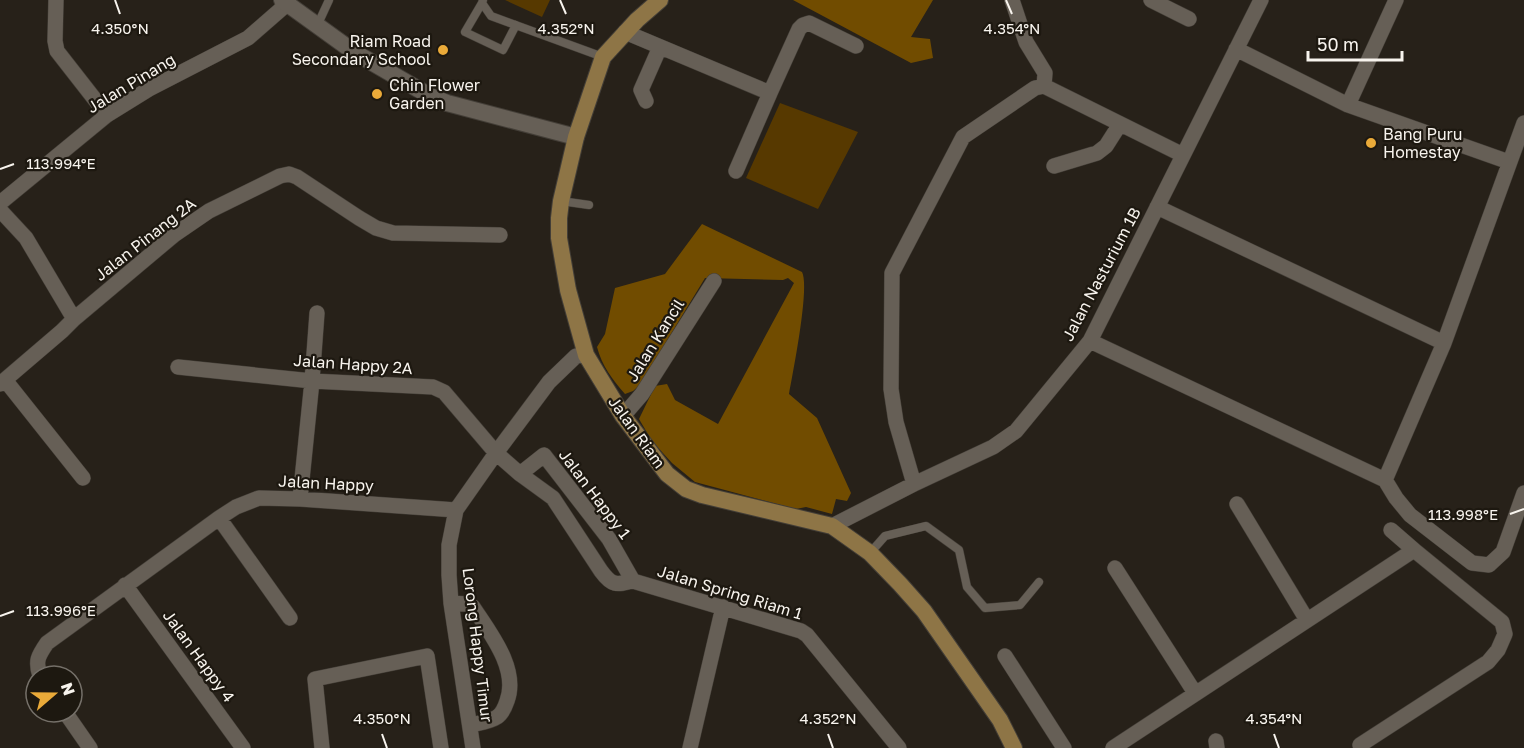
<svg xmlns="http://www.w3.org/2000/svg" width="1524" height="748" font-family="'Golos Text',sans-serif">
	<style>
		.green { fill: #573900 }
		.forest { fill: #714c00 }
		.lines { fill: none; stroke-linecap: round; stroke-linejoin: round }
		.service-casing { stroke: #433e37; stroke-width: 9 }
		.minor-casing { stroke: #433e37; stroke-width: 16 }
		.tertiary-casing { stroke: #433e37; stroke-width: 18 }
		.secondary-casing { stroke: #433e37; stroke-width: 18 }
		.service { stroke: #665f56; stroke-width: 8 }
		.minor { stroke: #665f56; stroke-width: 15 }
		.tertiary { stroke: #665f56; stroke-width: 16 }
		.secondary { stroke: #8e7546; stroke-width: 16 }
		.ticks { fill: none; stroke: #f8f4ee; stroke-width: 2 }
		.poi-dot { fill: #eaaa39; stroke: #1d1810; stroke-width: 2 }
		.labels { text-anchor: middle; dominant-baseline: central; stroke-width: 4.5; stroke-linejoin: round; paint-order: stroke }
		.poi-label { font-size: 16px; fill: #f8f4ee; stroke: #1d1810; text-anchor: start }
		.street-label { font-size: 16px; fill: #f8f4ee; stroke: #1d1810 }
		.ticks-label { font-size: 15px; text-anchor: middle; fill: #f8f4ee; stroke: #1d1810; stroke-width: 4.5; stroke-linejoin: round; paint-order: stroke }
	</style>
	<rect width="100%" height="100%" fill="#272119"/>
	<!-- green -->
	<path class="green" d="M505,0H550L542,17Z
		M780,103L858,132L818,209L746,178Z"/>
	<!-- forest -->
	<path class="forest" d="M793,0H933L911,37L930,39L933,58L911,63Z
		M702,224L802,272C810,287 793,372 789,394L817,418L851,493L847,501L836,499L832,514L806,507L796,509L695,482L672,463L652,441L639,419L655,386L667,384L675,400L718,424L794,283L788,278L783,280L705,278L640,385L633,391L625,394C612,379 602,366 597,347L605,334L615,288L665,274Z"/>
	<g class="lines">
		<!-- service casing -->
		<g class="service-casing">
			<path id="service" d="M483,0L482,3L491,16L603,57
				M482,3L465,32L503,50L516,25
				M317,26L329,0
				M561,201L589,205
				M870,553L885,536L926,526L959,550L967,587L985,608L1020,605L1039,582"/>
		</g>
		<!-- minor casing -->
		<g class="minor-casing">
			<path id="minor" d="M56,0L55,41L57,51L107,115
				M1012,0L1026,42L1045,73L1044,86
				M1151,0L1189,19
				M625,32L770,93L799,29L803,25L809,23L856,46
				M1236,49L1348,105L1509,162
				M646,101L641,90L660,47
				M1348,105L1396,0
				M1054,166L1097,153L1106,146L1120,124
				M736,171L770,93
				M0,203L107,115L149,89L248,38L287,4
				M1157,207L1444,343
				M0,210L26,238L74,319
				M1090,341L1385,480L1444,343L1524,123
				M178,367L312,381L433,387L444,392L496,453L520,474L553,498L601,571C612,586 616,585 633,581L801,631L807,635L899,748
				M5,380L83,478
				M0,384L62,331L74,319L174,235L209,211L280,176L289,174L297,177L359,218L376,228L393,233L500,235
				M623,416L642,394L714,281
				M520,474L544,455L609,539L633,581
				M1385,480L1396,498L1410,515L1472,563L1489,565L1503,552L1524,493
				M914,484L896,422L891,389L892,273L963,137L1035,88L1044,86L1183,155
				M300,499L312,381L317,313
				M1237,504L1307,620
				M456,510L449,545V575L451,603L473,748
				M219,518L290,618
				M832,526L914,484L993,447L1016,431L1090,341L1261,0
				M1391,530L1414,550
				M1115,568L1195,693
				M125,585L243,748
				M451,603L467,604L473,607C490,633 519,669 507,701C505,707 502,714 497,717C490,722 478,723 470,725
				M1005,656L1064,748
				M40,676C35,661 38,656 47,643L219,518L236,507L259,498L300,499L456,510L496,453L549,382L576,356L586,355
				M65,712L90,748
				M1216,741L1217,748
				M322,748L315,679L427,656L441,748
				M690,748L723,607
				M1113,748L1414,550L1502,622L1505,634L1498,650L1488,662L1360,745"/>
		</g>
		<!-- tertiary casing -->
		<g class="tertiary-casing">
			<path id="tertiary" d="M282,0L354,52L430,96L447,103L576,137"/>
		</g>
		<!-- secondary casing -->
		<g class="secondary-casing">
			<path id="secondary" d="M660,0L637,20L603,57L576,137L561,201L559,218V238L568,290L586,355L623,416L667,474L686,489L702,495L832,526L870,553L900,584L924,611L1000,720L1014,748"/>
		</g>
		<!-- service -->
		<use href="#service" class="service"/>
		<!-- minor -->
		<use href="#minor" class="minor"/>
		<!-- tertiary -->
		<use href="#tertiary" class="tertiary"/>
		<!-- secondary -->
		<use href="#secondary" class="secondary"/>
	</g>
	<!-- ticks -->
	<path class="ticks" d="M115,0L120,14M560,0L566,14M1006,0L1012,14M0,169L14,164M1510,514L1524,509M0,616L14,611M382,734L387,748M828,734L833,748M1274,734L1279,748"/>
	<!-- markers -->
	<g class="poi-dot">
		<circle cx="443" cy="50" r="6"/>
		<circle cx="377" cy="94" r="6"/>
		<circle cx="1371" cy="143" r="6"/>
	</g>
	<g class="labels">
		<!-- poi labels -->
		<g class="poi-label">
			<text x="431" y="41" text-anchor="end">Riam Road<tspan x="431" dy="18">Secondary School</tspan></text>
			<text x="389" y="85">Chin Flower<tspan x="389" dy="18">Garden</tspan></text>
			<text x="1383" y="134">Bang Puru<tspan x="1383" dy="18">Homestay</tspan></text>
		</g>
		<!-- street labels -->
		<g class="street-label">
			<text transform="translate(131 83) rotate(-31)">Jalan Pinang</text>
			<text transform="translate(145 239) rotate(-38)">Jalan Pinang 2A</text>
			<text transform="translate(1101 274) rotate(-62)">Jalan Nasturium 1B</text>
			<text transform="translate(655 340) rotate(-58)">Jalan Kancil</text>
			<text transform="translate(353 364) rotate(4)">Jalan Happy 2A</text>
			<text transform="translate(637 432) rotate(54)">Jalan Riam</text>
			<text transform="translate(326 483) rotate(3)">Jalan Happy</text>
			<text transform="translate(595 494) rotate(53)">Jalan Happy 1</text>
			<text transform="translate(730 592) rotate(17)">Jalan Spring Riam 1</text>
			<text transform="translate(478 645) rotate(83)">Lorong Happy Timur</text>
			<text transform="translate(199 656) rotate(54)">Jalan Happy 4</text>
		</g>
	</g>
	<g class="ticks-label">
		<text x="120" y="34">4.350°N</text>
		<text x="566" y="34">4.352°N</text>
		<text x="1012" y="34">4.354°N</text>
		<text x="61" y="169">113.994°E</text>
		<text x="1463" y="520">113.998°E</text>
		<text x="61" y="616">113.996°E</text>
		<text x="382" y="724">4.350°N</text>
		<text x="828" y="724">4.352°N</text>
		<text x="1274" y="724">4.354°N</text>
	</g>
	<!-- north arrow -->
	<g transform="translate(54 694) rotate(70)"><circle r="28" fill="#1d1810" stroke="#757069" stroke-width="1.5"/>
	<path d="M0-4.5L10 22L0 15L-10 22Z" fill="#eaaa39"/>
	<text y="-9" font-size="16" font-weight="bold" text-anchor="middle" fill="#f8f4ee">N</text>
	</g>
	<!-- scale -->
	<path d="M1308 51v9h94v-9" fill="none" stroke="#f8f4ee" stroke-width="3"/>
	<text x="1317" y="51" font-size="18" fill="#f8f4ee" stroke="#1d1810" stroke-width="4.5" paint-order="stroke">50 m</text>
</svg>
